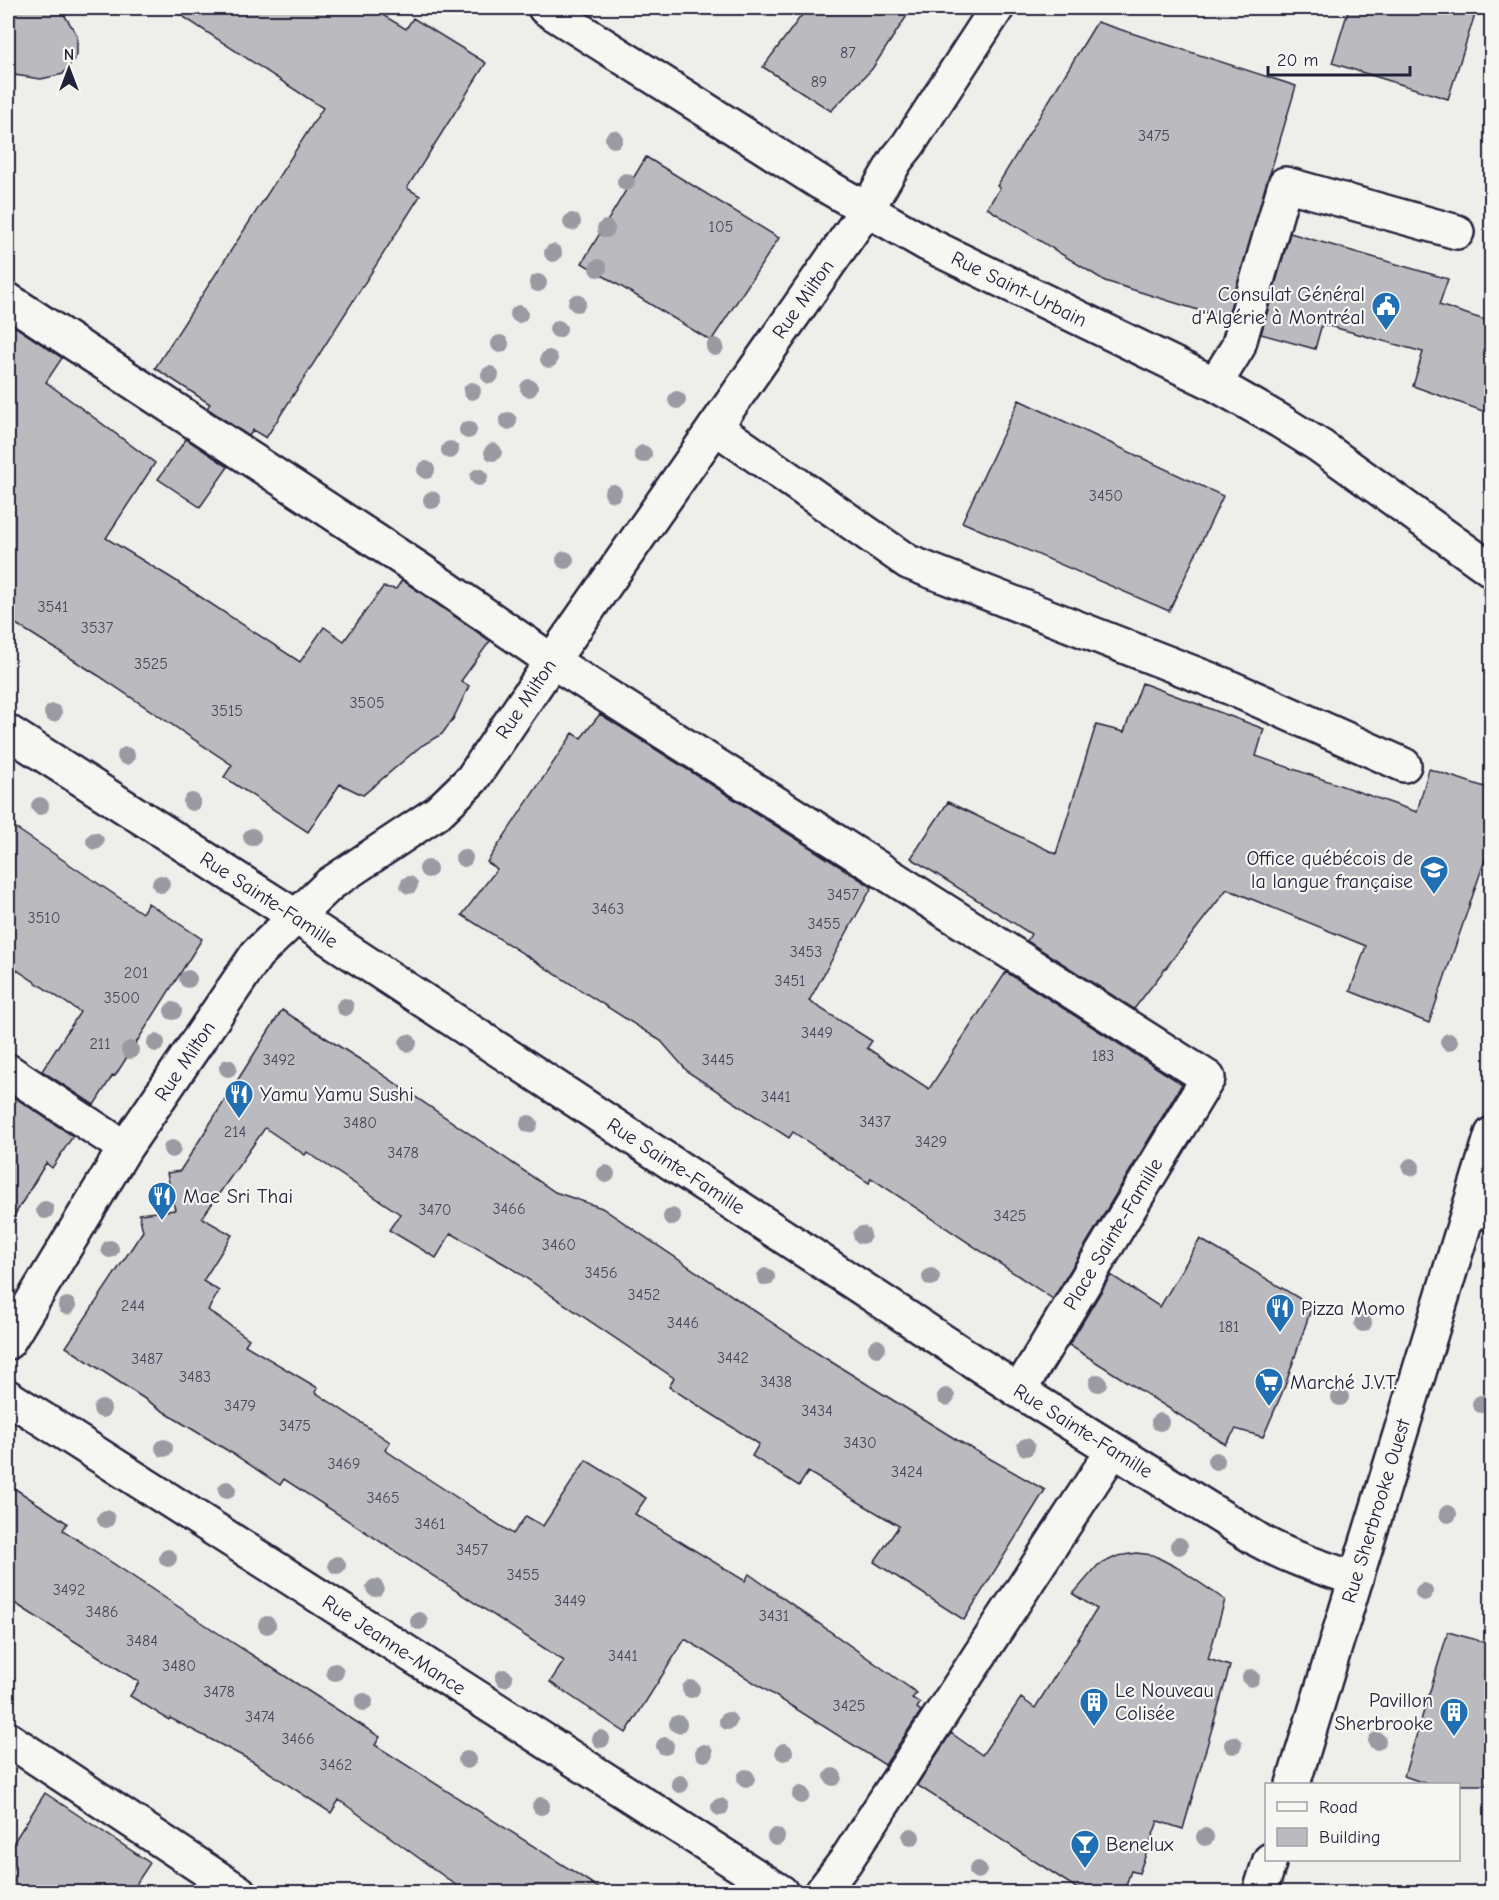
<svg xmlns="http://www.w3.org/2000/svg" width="1499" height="1900" font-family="'Comic Neue',sans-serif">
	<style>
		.building { fill: #bbbbbf; stroke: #22223b; stroke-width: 1.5 }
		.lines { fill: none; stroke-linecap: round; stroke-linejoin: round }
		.minor-casing { stroke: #22223b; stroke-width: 38 }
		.major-casing { stroke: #22223b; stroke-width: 38 }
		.minor { stroke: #f6f6f2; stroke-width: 33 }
		.major { stroke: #f6f6f2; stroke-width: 33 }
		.tree { fill: #9a9aa3 }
		.labels { text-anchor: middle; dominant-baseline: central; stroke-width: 4.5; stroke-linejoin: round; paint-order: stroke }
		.number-label { font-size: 16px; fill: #48485c }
		.street-label { font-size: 20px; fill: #22223b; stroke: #f6f6f2 }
		.poi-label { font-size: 20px; fill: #22223b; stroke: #f6f6f2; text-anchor: start }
	</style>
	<rect width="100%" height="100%" fill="#eeeeeb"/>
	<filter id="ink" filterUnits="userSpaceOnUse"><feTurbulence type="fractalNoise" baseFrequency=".0167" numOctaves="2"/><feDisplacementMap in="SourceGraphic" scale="12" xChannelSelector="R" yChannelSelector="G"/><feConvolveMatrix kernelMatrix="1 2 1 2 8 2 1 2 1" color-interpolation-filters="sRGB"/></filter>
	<g filter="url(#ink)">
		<!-- building -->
		<path class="building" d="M8,8H60L77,35V55L63,74L41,79L8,74Z
			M170,8H371L406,29L413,18L486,63L407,188L420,196L266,438L253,430L249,436L207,408L210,404L155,368L323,108Z
			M807,8H912L872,69L831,111L763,67Z
			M1349,8H1477L1448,99L1332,63Z
			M1097,22L1296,86L1227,319L1105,281L987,208L1000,188L997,186Z
			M646,157L779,238L711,341L582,263Z
			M1290,233L1448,279L1439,305L1491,322V414L1413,386L1423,352L1322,324L1315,349L1261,334Z
			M8,322L62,358L46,382L155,463L106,538L173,579L300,662L324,627L344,641L383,587L396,589L402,580L490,641L461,681L469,686L453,719L442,734L421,746L363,795L340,784L308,832L224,777L232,765L99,676L8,619Z
			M1019,400L1223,496L1169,611L962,522Z
			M186,439L228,467L200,507L158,479Z
			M1142,683L1264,729L1256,756L1417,812L1429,769L1491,789V842L1429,1023L1350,991L1366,946L1227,889L1134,1009L1027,941L1031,934L911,858L948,802L1056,854L1096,725L1124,732Z
			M600,714L872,887L809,1001L872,1041L867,1048L929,1089L1006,972L1182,1084L1053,1299L871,1178L869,1183L793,1132L789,1138L688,1072L661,1041L462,915L497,869L487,862L573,733L581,738Z
			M8,823L142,913L148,903L202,939L115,1076L113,1075L94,1105L42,1071L80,1012L8,964Z
			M282,1010L367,1064L555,1192L602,1208L817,1353L957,1440L1045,1490L964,1620L874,1562L899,1526L808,1472L799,1486L752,1456L759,1444L669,1387L674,1378L508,1266L451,1233L436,1258L389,1230L400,1214L307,1152L305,1155L265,1128L202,1218L232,1235L203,1281L219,1291L208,1310L249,1339L245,1345L318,1388L315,1392L390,1442L385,1450L430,1480L513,1534L526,1516L543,1526L586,1460L646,1498L635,1514L745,1581L749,1574L917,1693L912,1698L920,1703L917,1708L921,1711L885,1765L685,1639L626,1733L550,1682L564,1661L284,1479L280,1485L235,1455L172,1417L66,1347L143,1231L139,1214L175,1210L167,1173L180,1171Z
			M8,1093L73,1136L52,1168L46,1163L8,1226Z
			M1200,1239L1312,1306L1285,1386L1263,1437L1236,1429L1225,1444L1069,1345L1111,1275L1160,1307Z
			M8,1484L67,1523L63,1530L224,1637L380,1737L375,1745L607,1893H467L339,1800L331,1813L252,1761L170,1718L169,1720L130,1696L139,1682L8,1599Z
			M1136,1553L1153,1555L1178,1568L1225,1600L1208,1659L1230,1666L1183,1829L1158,1821L1139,1873L1131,1871L1123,1893H1084L917,1785L951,1733L982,1755L1021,1698L1035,1708L1097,1609L1073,1594L1098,1565L1118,1556Z
			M1448,1632L1491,1644V1785H1430L1404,1776Z
			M45,1793L150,1863L130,1893H8V1851Z"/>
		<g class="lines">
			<!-- minor casing -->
			<g class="minor-casing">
				<path id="minor" d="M8,300L420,570L552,661L1208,1078L1019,1391
					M1215,384L1238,347L1285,184L1457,232
					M715,427L908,562L1229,687L1404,765
					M8,732L295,916L1019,1391L1260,1541C1290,1558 1323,1568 1356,1579
					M8,1071L125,1148
					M1471,1204L1492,1214
					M8,1342L125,1148L257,954L330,884L438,812L472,779L552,661L867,209L896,160L908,145L997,8
					M8,1397L781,1892
					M8,1739L239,1892
					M822,1892L845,1862L1113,1450"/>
			</g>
			<!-- major casing -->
			<g class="major-casing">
				<path id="major" d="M545,8L821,183L927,244L1215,384L1280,421L1320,446L1492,570
					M1293,1784L1492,1134
					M1260,1892L1270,1860"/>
			</g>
			<!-- minor -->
			<use href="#minor" class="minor"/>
			<!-- major -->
			<use href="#major" class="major"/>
		</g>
		<!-- trees -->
		<g class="tree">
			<circle cx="614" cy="139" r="9"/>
			<circle cx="626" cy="182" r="9"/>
			<circle cx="572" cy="222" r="9"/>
			<circle cx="606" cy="229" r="9"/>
			<circle cx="553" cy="253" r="9"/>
			<circle cx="598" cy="268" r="9"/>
			<circle cx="538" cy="283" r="9"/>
			<circle cx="577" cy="303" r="9"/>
			<circle cx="519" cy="314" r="9"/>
			<circle cx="558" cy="329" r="9"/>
			<circle cx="500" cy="344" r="9"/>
			<circle cx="715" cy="347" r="9"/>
			<circle cx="549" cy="359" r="9"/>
			<circle cx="490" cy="375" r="9"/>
			<circle cx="529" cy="388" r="9"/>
			<circle cx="472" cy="391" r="9"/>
			<circle cx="677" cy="400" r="9"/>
			<circle cx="508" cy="421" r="9"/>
			<circle cx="468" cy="430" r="9"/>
			<circle cx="450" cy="450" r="9"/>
			<circle cx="493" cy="452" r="9"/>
			<circle cx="643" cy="454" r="9"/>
			<circle cx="426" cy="470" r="9"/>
			<circle cx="479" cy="477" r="9"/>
			<circle cx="613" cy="493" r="9"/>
			<circle cx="432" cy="500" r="9"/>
			<circle cx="565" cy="560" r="9"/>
			<circle cx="53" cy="713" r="9"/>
			<circle cx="126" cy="756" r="9"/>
			<circle cx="192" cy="802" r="9"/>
			<circle cx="40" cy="806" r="9"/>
			<circle cx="252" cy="837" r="9"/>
			<circle cx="95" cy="841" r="9"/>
			<circle cx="464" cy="858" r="9"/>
			<circle cx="428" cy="869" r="9"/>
			<circle cx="161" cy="884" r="9"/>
			<circle cx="409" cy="885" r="9"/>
			<circle cx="188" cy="979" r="9"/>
			<circle cx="345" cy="1007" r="9"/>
			<circle cx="173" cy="1011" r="9"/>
			<circle cx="1449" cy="1042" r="9"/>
			<circle cx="156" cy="1043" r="9"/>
			<circle cx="408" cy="1043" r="9"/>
			<circle cx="130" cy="1050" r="9"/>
			<circle cx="228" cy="1068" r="9"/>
			<circle cx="529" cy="1124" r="9"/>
			<circle cx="172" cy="1149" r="9"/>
			<circle cx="1411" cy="1167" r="9"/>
			<circle cx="606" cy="1174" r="9"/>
			<circle cx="45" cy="1210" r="9"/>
			<circle cx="672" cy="1217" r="9"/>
			<circle cx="862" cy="1235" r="9"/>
			<circle cx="110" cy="1249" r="9"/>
			<circle cx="766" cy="1277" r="9"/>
			<circle cx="931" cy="1277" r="9"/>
			<circle cx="67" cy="1306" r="9"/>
			<circle cx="1363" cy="1323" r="9"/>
			<circle cx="877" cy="1348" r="9"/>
			<circle cx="1098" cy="1383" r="9"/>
			<circle cx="946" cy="1397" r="9"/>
			<circle cx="1340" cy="1397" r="9"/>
			<circle cx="1481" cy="1404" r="9"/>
			<circle cx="102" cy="1409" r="9"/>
			<circle cx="1160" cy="1422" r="9"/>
			<circle cx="1026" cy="1447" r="9"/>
			<circle cx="164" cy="1448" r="9"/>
			<circle cx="1216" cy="1461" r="9"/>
			<circle cx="227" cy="1490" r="9"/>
			<circle cx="1448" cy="1514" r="9"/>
			<circle cx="106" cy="1519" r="9"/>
			<circle cx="1179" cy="1546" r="9"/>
			<circle cx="168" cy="1558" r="9"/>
			<circle cx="337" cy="1565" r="9"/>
			<circle cx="375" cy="1588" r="9"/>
			<circle cx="1424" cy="1592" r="9"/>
			<circle cx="419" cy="1621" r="9"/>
			<circle cx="267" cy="1625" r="9"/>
			<circle cx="335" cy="1672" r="9"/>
			<circle cx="504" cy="1678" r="9"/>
			<circle cx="1251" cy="1678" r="9"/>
			<circle cx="691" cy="1689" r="9"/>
			<circle cx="364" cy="1702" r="9"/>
			<circle cx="728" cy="1721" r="9"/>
			<circle cx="678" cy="1724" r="9"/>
			<circle cx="601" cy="1739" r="9"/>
			<circle cx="1377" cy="1741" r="9"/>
			<circle cx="1233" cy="1745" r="9"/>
			<circle cx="665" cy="1746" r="9"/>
			<circle cx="784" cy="1752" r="9"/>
			<circle cx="704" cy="1753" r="9"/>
			<circle cx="467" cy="1760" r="9"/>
			<circle cx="833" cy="1777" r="9"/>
			<circle cx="746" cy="1778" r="9"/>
			<circle cx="680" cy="1784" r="9"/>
			<circle cx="801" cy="1795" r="9"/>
			<circle cx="541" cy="1806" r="9"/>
			<circle cx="720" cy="1807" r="9"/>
			<circle cx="776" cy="1837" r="9"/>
			<circle cx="911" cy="1837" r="9"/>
			<circle cx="1205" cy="1837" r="9"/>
			<circle cx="978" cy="1870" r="9"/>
		</g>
	</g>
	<!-- icons -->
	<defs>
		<g id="civic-pin" transform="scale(1.5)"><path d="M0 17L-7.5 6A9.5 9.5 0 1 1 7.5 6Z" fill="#1f6fb2" stroke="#f6f6f2"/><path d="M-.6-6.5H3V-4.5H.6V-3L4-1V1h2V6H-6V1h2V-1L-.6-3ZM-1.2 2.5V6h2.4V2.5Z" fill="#fff"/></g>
		<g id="school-pin" transform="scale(1.5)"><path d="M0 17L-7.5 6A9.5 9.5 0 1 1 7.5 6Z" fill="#1f6fb2" stroke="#f6f6f2"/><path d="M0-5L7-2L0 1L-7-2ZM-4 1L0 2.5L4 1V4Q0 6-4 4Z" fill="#fff"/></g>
		<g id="restaurant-pin" transform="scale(1.5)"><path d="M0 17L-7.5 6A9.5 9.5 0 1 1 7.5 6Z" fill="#1f6fb2" stroke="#f6f6f2"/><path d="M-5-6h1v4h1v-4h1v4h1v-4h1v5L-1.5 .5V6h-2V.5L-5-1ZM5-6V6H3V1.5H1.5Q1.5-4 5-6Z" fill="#fff"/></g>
		<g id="supermarket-pin" transform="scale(1.5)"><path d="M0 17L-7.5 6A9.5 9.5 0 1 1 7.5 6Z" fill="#1f6fb2" stroke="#f6f6f2"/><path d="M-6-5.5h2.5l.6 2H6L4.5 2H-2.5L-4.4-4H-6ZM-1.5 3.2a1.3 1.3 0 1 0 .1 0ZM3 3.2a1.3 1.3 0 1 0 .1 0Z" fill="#fff"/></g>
		<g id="building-pin" transform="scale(1.5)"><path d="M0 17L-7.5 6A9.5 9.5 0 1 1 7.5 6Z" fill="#1f6fb2" stroke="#f6f6f2"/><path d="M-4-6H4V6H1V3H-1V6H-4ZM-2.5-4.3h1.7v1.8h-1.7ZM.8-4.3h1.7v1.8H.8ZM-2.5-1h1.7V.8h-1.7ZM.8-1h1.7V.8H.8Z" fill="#fff"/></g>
		<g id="bar-pin" transform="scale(1.5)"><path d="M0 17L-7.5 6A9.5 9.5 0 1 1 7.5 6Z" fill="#1f6fb2" stroke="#f6f6f2"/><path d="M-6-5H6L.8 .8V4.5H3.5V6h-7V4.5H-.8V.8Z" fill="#fff"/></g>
	</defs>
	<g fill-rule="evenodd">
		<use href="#civic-pin" x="1386" y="306"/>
		<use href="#school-pin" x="1434" y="870"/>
		<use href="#restaurant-pin" x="239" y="1094"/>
		<use href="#restaurant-pin" x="162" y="1196"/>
		<use href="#restaurant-pin" x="1280" y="1308"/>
		<use href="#supermarket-pin" x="1269" y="1382"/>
		<use href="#building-pin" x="1094" y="1702"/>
		<use href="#building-pin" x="1454" y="1712"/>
		<use href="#bar-pin" x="1085" y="1844"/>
	</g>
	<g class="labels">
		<!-- number labels -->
		<g class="number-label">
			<text x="848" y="53">87</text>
			<text x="819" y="82">89</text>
			<text x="1154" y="136">3475</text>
			<text x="721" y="227">105</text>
			<text x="1106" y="496">3450</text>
			<text x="53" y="607">3541</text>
			<text x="97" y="628">3537</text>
			<text x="151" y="664">3525</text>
			<text x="367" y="703">3505</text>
			<text x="227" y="711">3515</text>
			<text x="843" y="895">3457</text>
			<text x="608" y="909">3463</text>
			<text x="44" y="918">3510</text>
			<text x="824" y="924">3455</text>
			<text x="806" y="952">3453</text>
			<text x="136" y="973">201</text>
			<text x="790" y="981">3451</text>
			<text x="122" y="998">3500</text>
			<text x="817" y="1033">3449</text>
			<text x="100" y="1044">211</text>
			<text x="1103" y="1056">183</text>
			<text x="279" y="1060">3492</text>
			<text x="718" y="1060">3445</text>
			<text x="776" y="1097">3441</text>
			<text x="875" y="1122">3437</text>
			<text x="360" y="1123">3480</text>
			<text x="235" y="1132">214</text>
			<text x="931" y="1142">3429</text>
			<text x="403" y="1153">3478</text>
			<text x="509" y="1209">3466</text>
			<text x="435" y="1210">3470</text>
			<text x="1010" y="1216">3425</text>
			<text x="559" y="1245">3460</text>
			<text x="601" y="1273">3456</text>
			<text x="644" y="1295">3452</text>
			<text x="133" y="1306">244</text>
			<text x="683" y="1323">3446</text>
			<text x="1229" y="1327">181</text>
			<text x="733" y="1358">3442</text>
			<text x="147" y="1359">3487</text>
			<text x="195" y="1377">3483</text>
			<text x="776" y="1382">3438</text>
			<text x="240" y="1406">3479</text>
			<text x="817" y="1411">3434</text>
			<text x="295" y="1426">3475</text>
			<text x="860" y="1443">3430</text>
			<text x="344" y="1464">3469</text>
			<text x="907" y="1472">3424</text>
			<text x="383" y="1498">3465</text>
			<text x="430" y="1524">3461</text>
			<text x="472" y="1550">3457</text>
			<text x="523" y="1575">3455</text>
			<text x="69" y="1590">3492</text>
			<text x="570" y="1601">3449</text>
			<text x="102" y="1612">3486</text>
			<text x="774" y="1616">3431</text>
			<text x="142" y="1641">3484</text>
			<text x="623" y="1656">3441</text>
			<text x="179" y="1666">3480</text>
			<text x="219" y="1692">3478</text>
			<text x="849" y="1706">3425</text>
			<text x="260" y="1717">3474</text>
			<text x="298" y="1739">3466</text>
			<text x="336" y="1765">3462</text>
		</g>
		<!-- street labels -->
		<g class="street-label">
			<text transform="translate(1019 289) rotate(26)">Rue Saint-Urbain</text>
			<text transform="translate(803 299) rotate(-55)">Rue Milton</text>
			<text transform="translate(526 699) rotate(-56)">Rue Milton</text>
			<text transform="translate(269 900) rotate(33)">Rue Sainte-Famille</text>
			<text transform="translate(185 1061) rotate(-56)">Rue Milton</text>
			<text transform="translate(676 1166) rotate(33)">Rue Sainte-Famille</text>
			<text transform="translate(1113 1234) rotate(-59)">Place Sainte-Famille</text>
			<text transform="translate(1083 1431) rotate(32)">Rue Sainte-Famille</text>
			<text transform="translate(1376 1511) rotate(-73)">Rue Sherbrooke Ouest</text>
			<text transform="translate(394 1645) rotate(33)">Rue Jeanne-Mance</text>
		</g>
		<!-- poi labels -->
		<g class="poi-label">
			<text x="1365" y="294" text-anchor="end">Consulat Général<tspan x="1365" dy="23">d'Algérie à Montréal</tspan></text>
			<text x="1413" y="858" text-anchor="end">Office québécois de<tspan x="1413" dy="23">la langue française</tspan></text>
			<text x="260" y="1094">Yamu Yamu Sushi</text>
			<text x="183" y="1196">Mae Sri Thai</text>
			<text x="1301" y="1308">Pizza Momo</text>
			<text x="1290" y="1382">Marché J.V.T.</text>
			<text x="1115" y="1690">Le Nouveau<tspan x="1115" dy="23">Colisée</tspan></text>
			<text x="1433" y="1700" text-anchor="end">Pavillon<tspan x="1433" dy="23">Sherbrooke</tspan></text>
			<text x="1106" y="1844">Benelux</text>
		</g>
	</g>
	<!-- margin -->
	<rect width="1499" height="1900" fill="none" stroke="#f6f6f2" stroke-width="30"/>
	<rect x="15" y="15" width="1469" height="1870" fill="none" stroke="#22223b" stroke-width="2" filter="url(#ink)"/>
	<!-- legend -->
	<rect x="1265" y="1783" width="195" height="78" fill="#f6f6f2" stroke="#a1a1a9" stroke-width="1.5"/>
	<rect x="1277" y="1802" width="30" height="9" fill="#f6f6f2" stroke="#a1a1a9" stroke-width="1.5"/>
	<text x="1319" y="1813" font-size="18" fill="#22223b">Road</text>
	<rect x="1277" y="1828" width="30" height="18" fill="#bbbbbf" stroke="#a1a1a9" stroke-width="1.5"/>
	<text x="1319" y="1843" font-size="18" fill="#22223b">Building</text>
	<!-- north arrow -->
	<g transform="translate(69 69)" stroke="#f6f6f2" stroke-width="4.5" paint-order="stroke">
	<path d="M0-4.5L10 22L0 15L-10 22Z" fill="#22223b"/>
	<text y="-9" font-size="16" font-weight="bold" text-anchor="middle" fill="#22223b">N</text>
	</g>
	<!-- scale -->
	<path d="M1268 66v9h142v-9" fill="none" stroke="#22223b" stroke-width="3"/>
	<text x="1277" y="66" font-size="18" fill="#22223b" stroke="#f6f6f2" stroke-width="4.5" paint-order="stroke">20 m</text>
</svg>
